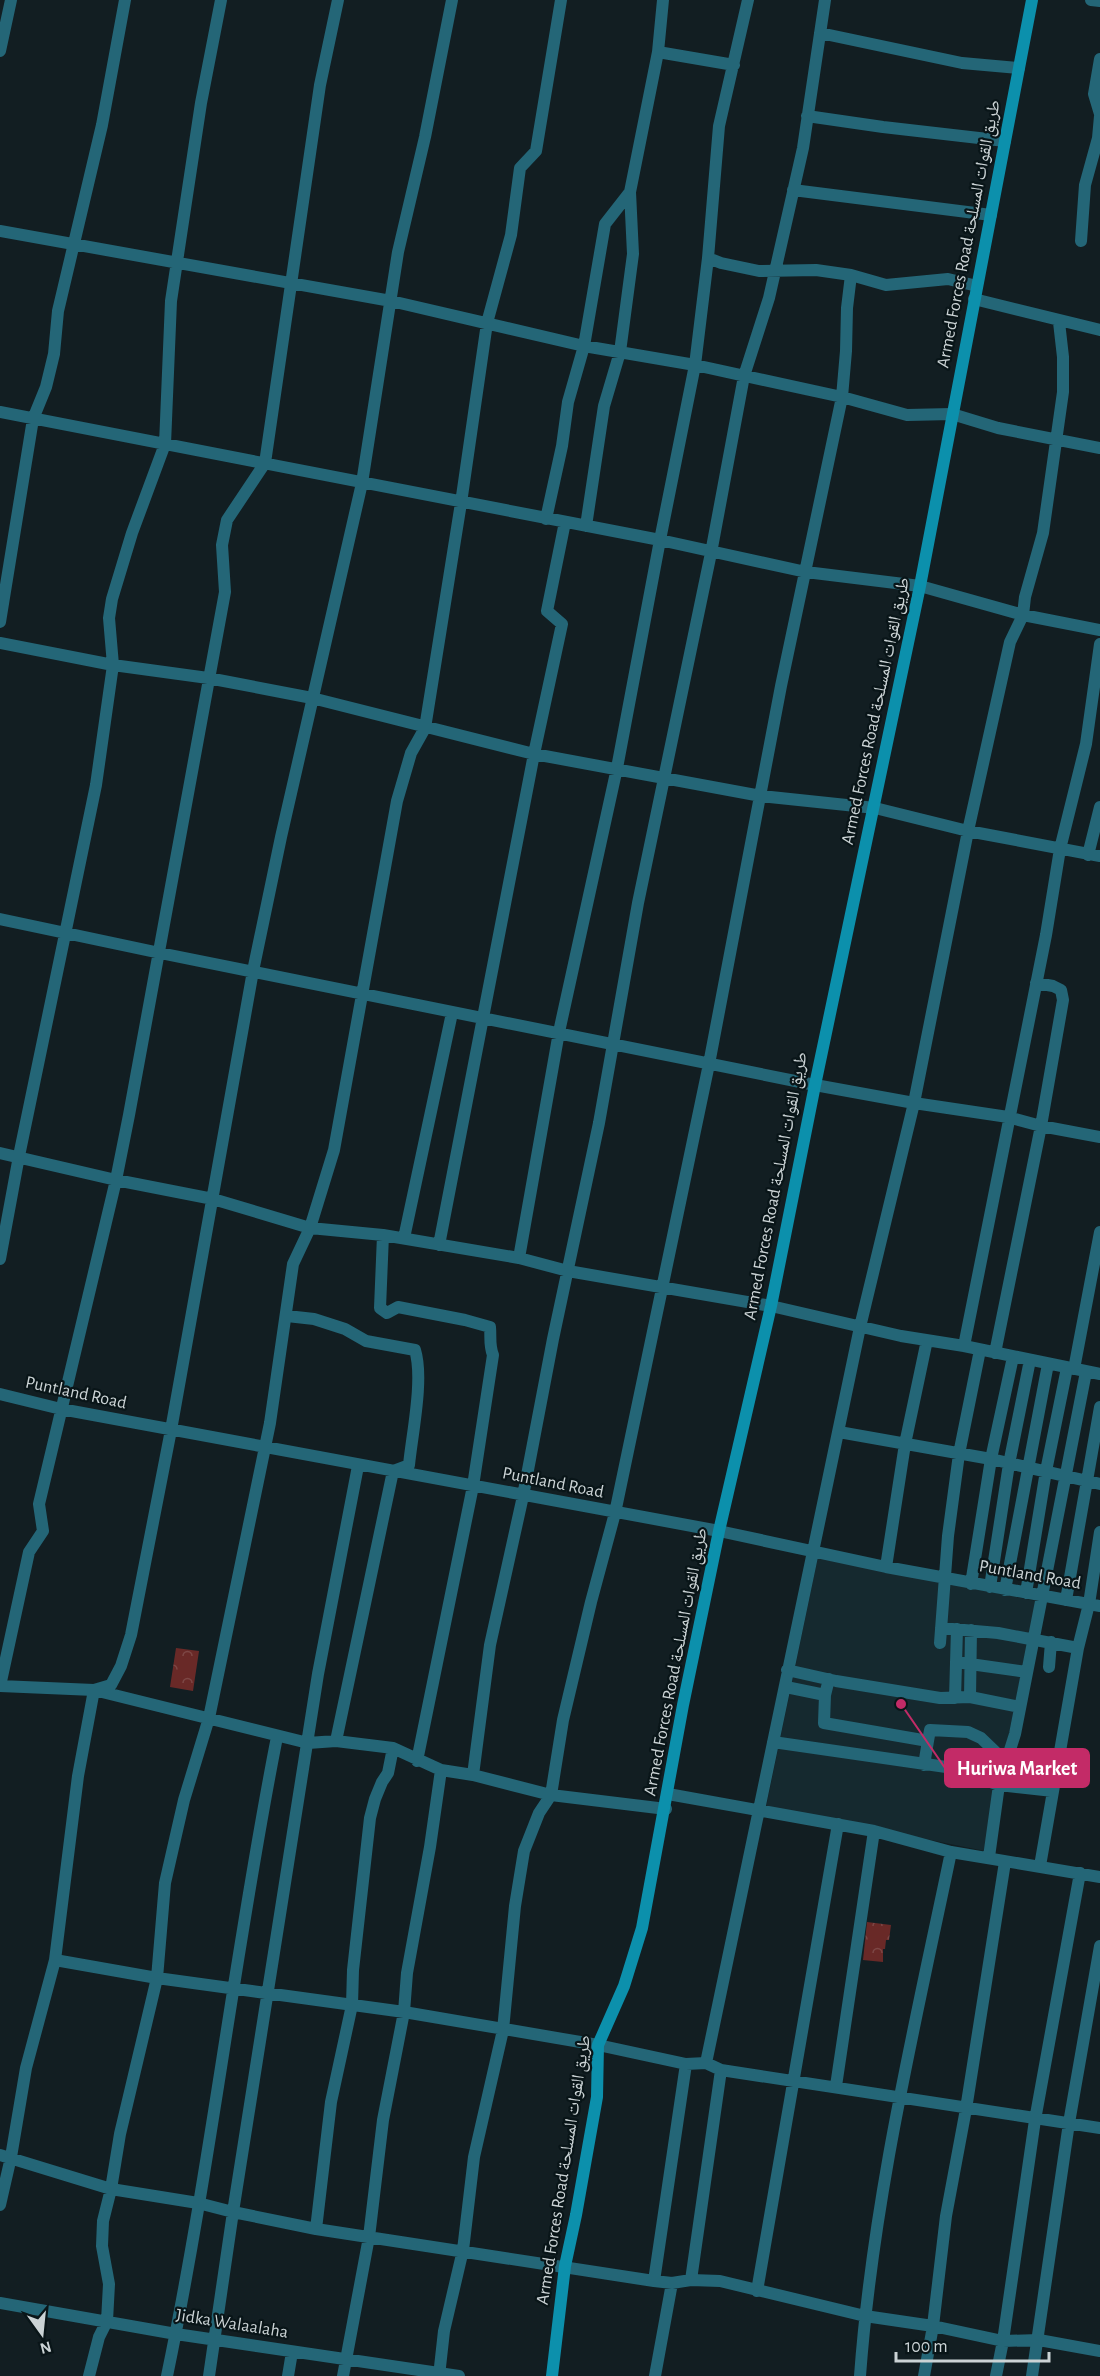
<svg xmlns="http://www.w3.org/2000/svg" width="1100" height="2376" font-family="'Alegreya Sans','Noto Naskh Arabic',sans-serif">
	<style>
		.built { fill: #15292f }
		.park { fill: url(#park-crowns) }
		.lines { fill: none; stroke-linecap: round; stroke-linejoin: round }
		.street { stroke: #246677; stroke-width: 12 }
		.secondary { stroke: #0c90ac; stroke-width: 12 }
		.labels { text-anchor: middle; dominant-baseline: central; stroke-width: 4.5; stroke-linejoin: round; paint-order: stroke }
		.street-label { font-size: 18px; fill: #cbd3d5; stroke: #091518 }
		.leader { fill: none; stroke: #c32b67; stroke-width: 2 }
		.callout-dot { fill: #c32b67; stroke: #091518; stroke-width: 2 }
		.callout { fill: #c32b67; stroke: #c32b67; stroke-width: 2 }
		.callout-label { font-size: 20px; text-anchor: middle; font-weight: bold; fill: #fff }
	</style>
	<defs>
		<pattern id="park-crowns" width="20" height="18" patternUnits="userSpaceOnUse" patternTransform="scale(1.5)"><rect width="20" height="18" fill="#692927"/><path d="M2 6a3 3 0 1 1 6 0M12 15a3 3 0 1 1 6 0" fill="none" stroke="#7d4745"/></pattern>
	</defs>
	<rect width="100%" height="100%" fill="#121e22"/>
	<!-- built -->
	<path class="built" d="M818,1557L1036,1601L985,1851L766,1807Z"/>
	<!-- park -->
	<path class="park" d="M176,1648L199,1651L193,1691L170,1687Z
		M867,1922L891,1925L889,1940H886L885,1949H883V1962L863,1960Z"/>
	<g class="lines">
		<!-- street -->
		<path class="street" d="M1091,0L1100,1
			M820,33L962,63L1019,68
			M0,51L11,0
			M658,52L734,65
			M1100,59L1094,94L1100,114
			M807,116L883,127L1005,141
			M793,190L991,215
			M0,231L391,301L584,346L695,365L842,397L907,415L952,414L998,428L1100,448
			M1081,241L1085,185L1098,138L1100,116
			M708,258L721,263L759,271L816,270L851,275L886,285L948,279L977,286
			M974,299L1100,330
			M0,412L660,540L806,572L920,586L1023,615L1100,630
			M546,519L562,446L568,402L584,346L605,224L630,192L658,52L663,0
			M586,526L604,406L620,352L633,254L630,192
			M0,622L33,419L46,387L54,354L58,311L102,125L125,0
			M0,643L113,665L208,678L312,698L534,754L761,796L875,808L968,831L1100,856
			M1088,855L1100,807
			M0,919L160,953L815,1085L914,1103L1008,1117L1041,1126L1100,1137
			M0,1153L116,1180L213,1199L310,1228L383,1235L519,1258L568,1271L771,1306L901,1336L964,1346L1100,1374
			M383,1235L380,1308L387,1313L398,1307L465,1320L490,1327C491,1338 489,1345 493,1355L473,1486L417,1761
			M404,1238L452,1013
			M439,1245L534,754L562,624L547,611L565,522
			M519,1258L559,1032L617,768L660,540L695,365L708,258L719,126L748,0
			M0,1259L19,1156L96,785L113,665L109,618L112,599L132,533L165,444L171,301L201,103L221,0
			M287,1316L314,1319L345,1329L366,1341L415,1350C424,1379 412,1434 409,1465L393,1471L336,1741
			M964,1346L1046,935L1060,849L1086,744L1100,644
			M995,1353L1041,1126L1063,1000L1061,990L1053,986L1036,983
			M1074,1369L1100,1232
			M0,1394L61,1409L719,1531L886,1567L1100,1606
			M839,1432L991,1459L1100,1484
			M886,1567L905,1444L927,1340
			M971,1584L991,1459L1013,1357
			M990,1587L1009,1464L1030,1360
			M1005,1590L1048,1364
			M1026,1593L1046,1471L1067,1368
			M1066,1600L1100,1407
			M941,1628L998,1633L1078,1648
			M940,1643L948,1536L959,1454L980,1350
			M956,1662L1027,1672
			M1049,1667L1051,1642
			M787,1670L836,1681L940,1698L970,1697L1020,1707
			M829,1679L825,1695L824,1723L928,1741L930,1730L968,1732L981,1738L1007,1763
			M0,1686L29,1552L43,1531L39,1504L116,1180L129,1115L225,592L222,545L227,520L265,463L320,85L338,0
			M0,1686L94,1690L308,1743L336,1741L393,1748L441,1770L473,1775L551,1795L666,1809
			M786,1687L825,1695
			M970,1697L971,1630
			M955,1698L957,1629
			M773,1742L953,1768L999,1785L1053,1791
			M924,1765L928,1741
			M473,1775L490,1645L523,1496L553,1339L599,1123L638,903L711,553L744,376L769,298L803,148L825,0
			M668,1794L874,1831L951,1852L1100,1877
			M989,1857L999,1785L1015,1734L1086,1372
			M1040,1866L1078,1648L1089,1604L1100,1532
			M55,1960L157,1978L404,2012L598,2045L686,2064L706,2063L721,2070L1100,2128
			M706,2063L860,1327L914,1103L968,831L1010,642L1023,615L1025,597L1043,533L1063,392V357L1059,322
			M836,2086L874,1831
			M0,2155L111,2189L198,2203L233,2212L316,2229L654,2281L672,2283L691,2280L720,2281L865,2316L933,2326L1003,2341L1039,2340L1100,2351
			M0,2205L11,2157L26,2068L55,1960L78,1776L94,1690L111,1685L121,1666L131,1635L171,1430L253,971L281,837L362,483L398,252L425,137L452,0
			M316,2229L331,2102L352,2005L353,1970L370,1818L375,1799L382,1782L388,1773L393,1748
			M691,2280L721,2070
			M654,2281L686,2064
			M757,2291L838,1824
			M0,2303L176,2334L459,2376
			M89,2376L99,2337L107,2321L109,2284L102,2246L103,2221L111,2189L120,2134L157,1978L165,1883L184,1800L209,1718L270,1423L293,1264L310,1228L334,1150L397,801L411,753L425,728L461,503L487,323L511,235L520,168L536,151L561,0
			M167,2376C211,2164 235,1949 277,1737
			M209,2376L233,2212L318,1674L358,1466
			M288,2376L292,2352
			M343,2376L369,2237L383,2120L404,2012L407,1973L430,1847L441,1770
			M439,2376L444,2331L463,2250L474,2157L503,2030L515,1906L524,1851L539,1813L551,1795L563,1720L591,1602L615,1513L709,1064L781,686L842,397L846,351L847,308L851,275
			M655,2376L672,2283
			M860,2376C873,2199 915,2025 951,1852
			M924,2376L933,2326L946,2216L966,2109L1005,1862
			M996,2376L1003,2341L1035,2120L1080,1873
			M1032,2376L1069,2123L1100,1946"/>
		<!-- secondary -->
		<path class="secondary" d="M552,2376L565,2266L576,2215L597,2097L598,2045L624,1986L642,1928L683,1705L719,1531L771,1306L815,1085L920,586L1032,0"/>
	</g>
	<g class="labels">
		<!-- street labels -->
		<g class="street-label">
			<text transform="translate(969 234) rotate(-79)">Armed Forces Road طريق القوات المسلحة</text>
			<text transform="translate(876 711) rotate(-78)">Armed Forces Road طريق القوات المسلحة</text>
			<text transform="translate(776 1186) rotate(-79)">Armed Forces Road طريق القوات المسلحة</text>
			<text transform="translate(76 1393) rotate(12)">Puntland Road</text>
			<text transform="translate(553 1483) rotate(11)">Puntland Road</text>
			<text transform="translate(1030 1575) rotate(10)">Puntland Road</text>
			<text transform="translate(676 1662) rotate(-79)">Armed Forces Road طريق القوات المسلحة</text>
			<text transform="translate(564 2170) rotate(-81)">Armed Forces Road طريق القوات المسلحة</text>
			<text transform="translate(232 2324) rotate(9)">Jidka Walaalaha</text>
		</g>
	</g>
	<!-- callouts -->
	<path class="leader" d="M901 1704L945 1768"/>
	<circle class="callout-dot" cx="901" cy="1704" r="6"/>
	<rect class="callout" x="945" y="1749" width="144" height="38" rx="6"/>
	<g class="callout-label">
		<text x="1017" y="1775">Huriwa Market</text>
	</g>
	<!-- north arrow -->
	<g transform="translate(42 2334) rotate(165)" stroke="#091518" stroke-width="4.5" paint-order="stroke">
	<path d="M0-4.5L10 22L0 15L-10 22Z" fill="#cbd3d5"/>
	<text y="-9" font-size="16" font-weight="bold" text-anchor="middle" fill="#cbd3d5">N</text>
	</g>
	<!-- scale -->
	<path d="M896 2352v9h153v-9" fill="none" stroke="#cbd3d5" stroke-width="3"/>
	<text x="905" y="2352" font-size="18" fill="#cbd3d5" stroke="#091518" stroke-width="4.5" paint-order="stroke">100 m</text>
</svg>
